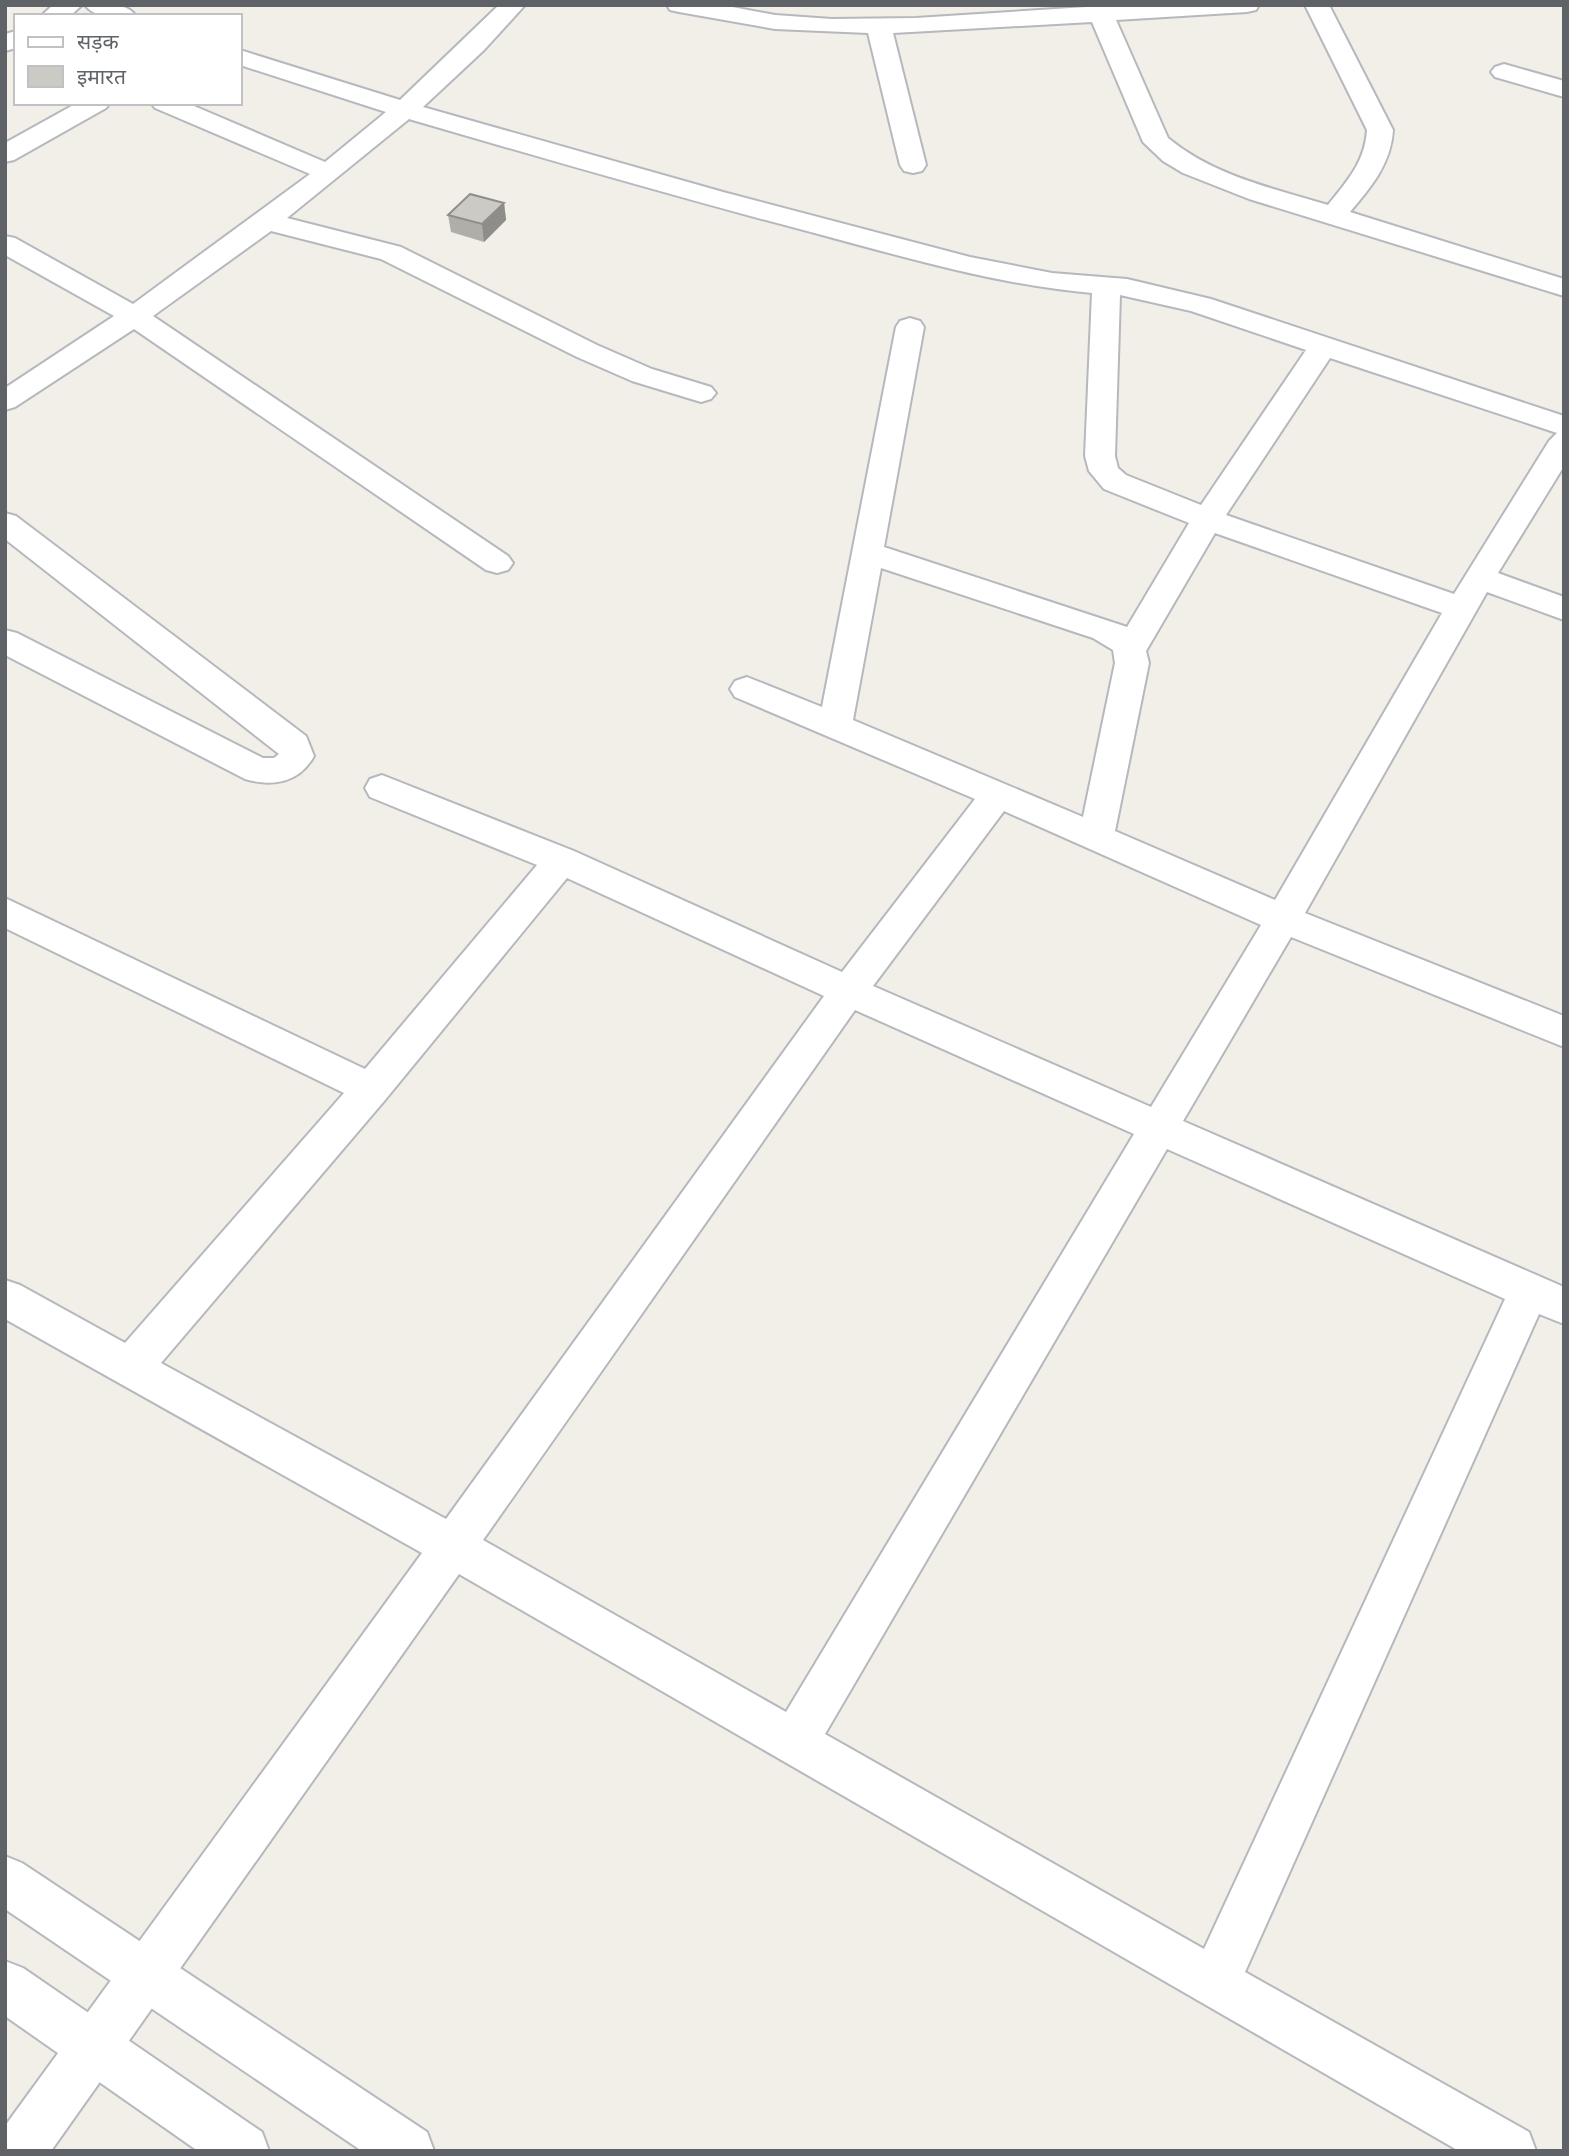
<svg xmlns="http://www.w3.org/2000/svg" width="1569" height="2156" font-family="'Exo 2','Noto Sans Devanagari',sans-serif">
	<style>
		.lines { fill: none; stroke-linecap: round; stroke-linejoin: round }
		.minor-casing { stroke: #b5b8bc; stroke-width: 4 }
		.secondary-casing { stroke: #b6babf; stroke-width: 4 }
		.minor { fill: #fff; fill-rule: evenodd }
		.secondary { fill: #fff; fill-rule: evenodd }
		.wall { fill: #afaea9 }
		.shaded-wall { fill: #8f8d8a }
		.building { fill: #cccac5; stroke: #8f8d8a; stroke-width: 2 }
	</style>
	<rect width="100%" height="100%" fill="#f1efe8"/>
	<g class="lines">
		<!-- minor casing -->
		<g class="minor-casing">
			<path id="minor" d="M53,5H82L70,16H41Z
				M85,5C101,5 126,1 136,16C120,16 96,20 85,5Z
				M499,5H525L484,50L423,107L723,192L970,257L1052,273L1127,279L1211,299L1564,416V466L1498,573L1564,597V620L1487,592L1305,913L1564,1016V1047L1291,937L1183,1121L1564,1287V1324L1539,1314L1245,1972L1529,2132L1536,2151H1459L459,1574L51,2151H5V2126L422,1553L5,1319V1280L20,1285L125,1343L344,1093L5,928V898L365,1069L537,865L370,797L365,788L370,779L382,775L574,851L842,972L975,799L735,697L730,689L735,681L747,677L822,707L896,327L900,321L910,318L920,321L924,327L884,547L1127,627L1189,523L1104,489L1089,471L1085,456L1092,293C1000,285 911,259 822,235C684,199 546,159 409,119L287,218L401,247L597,345L652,369L711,387L716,393L711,399L701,402L632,381L577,357L381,259L271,231L153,316L508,556L513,563L508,570L497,573L486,570L134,329L15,407L5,410V388L114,316L5,255V236L15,238L133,304L310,174L155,108L151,103H187L325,162L386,112L240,65V50L400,100ZM1120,295L1191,311L1306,350L1201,505L1126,475L1118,468L1115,456ZM1330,358L1557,433L1549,441L1454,594L1226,515ZM1215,533L1442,613L1275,900L1115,831L1149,663L1146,651ZM881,568L1093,638L1113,650L1115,663L1083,817L853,720ZM1004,811L1261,925L1151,1107L873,986ZM567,878L824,996L446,1519L161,1363L385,1100ZM855,1010L1134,1134L786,1712L483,1540ZM1167,1149L1505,1299L1204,1949L825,1734Z
				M667,5H722L775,15L832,19L916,18L1086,7L1085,5H1259L1256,10L1247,12L1116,20L1168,138C1214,176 1272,188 1328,205C1347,181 1365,162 1367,130L1305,5H1329L1393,130C1391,164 1371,187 1350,212L1564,279V296L1249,199L1183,173L1163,161L1143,142L1092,22L893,33L926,165L922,171L913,173L904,171L900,165L868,33L775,29L679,12L670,10Z
				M16,31V48L5,51V34Z
				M1504,64L1564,81V97L1495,77L1491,72L1495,67Z
				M77,103H110L106,108L14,160L5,162V143Z
				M5,513L16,516L306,736L314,756C299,783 273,787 245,779L5,655V630L17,633L263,758H274L279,754L5,539Z"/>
		</g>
		<!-- secondary casing -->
		<g class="secondary-casing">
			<path id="secondary" d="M5,1856L22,1863L427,2132L434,2151H362L5,1909Z
				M5,1961L23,1968L262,2132L269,2151H198L5,2016Z"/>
		</g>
		<!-- minor -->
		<use href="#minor" class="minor"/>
		<!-- secondary -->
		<use href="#secondary" class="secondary"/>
	</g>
	<!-- wall -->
	<path class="wall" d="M504,203L506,220L484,242L451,232L448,215Z"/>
	<!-- shaded-wall -->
	<path class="shaded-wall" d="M504,203L506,220L484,242L482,224Z"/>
	<!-- building -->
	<path class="building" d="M470,194L504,203L482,224L448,215Z"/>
	<!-- border -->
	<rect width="1569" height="2156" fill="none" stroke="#5f6368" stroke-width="14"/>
	<!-- legend -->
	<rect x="14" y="14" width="228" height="91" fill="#ffffff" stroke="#bfc1c3" stroke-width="2"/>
	<rect x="28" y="37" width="35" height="10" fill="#ffffff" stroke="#bfc1c3" stroke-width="2"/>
	<text x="77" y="49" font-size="21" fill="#5f6368">सड़क</text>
	<rect x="28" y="66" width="35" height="21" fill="#cccac5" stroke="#bfc1c3" stroke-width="2"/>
	<text x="77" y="84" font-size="21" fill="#5f6368">इमारत</text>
</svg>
